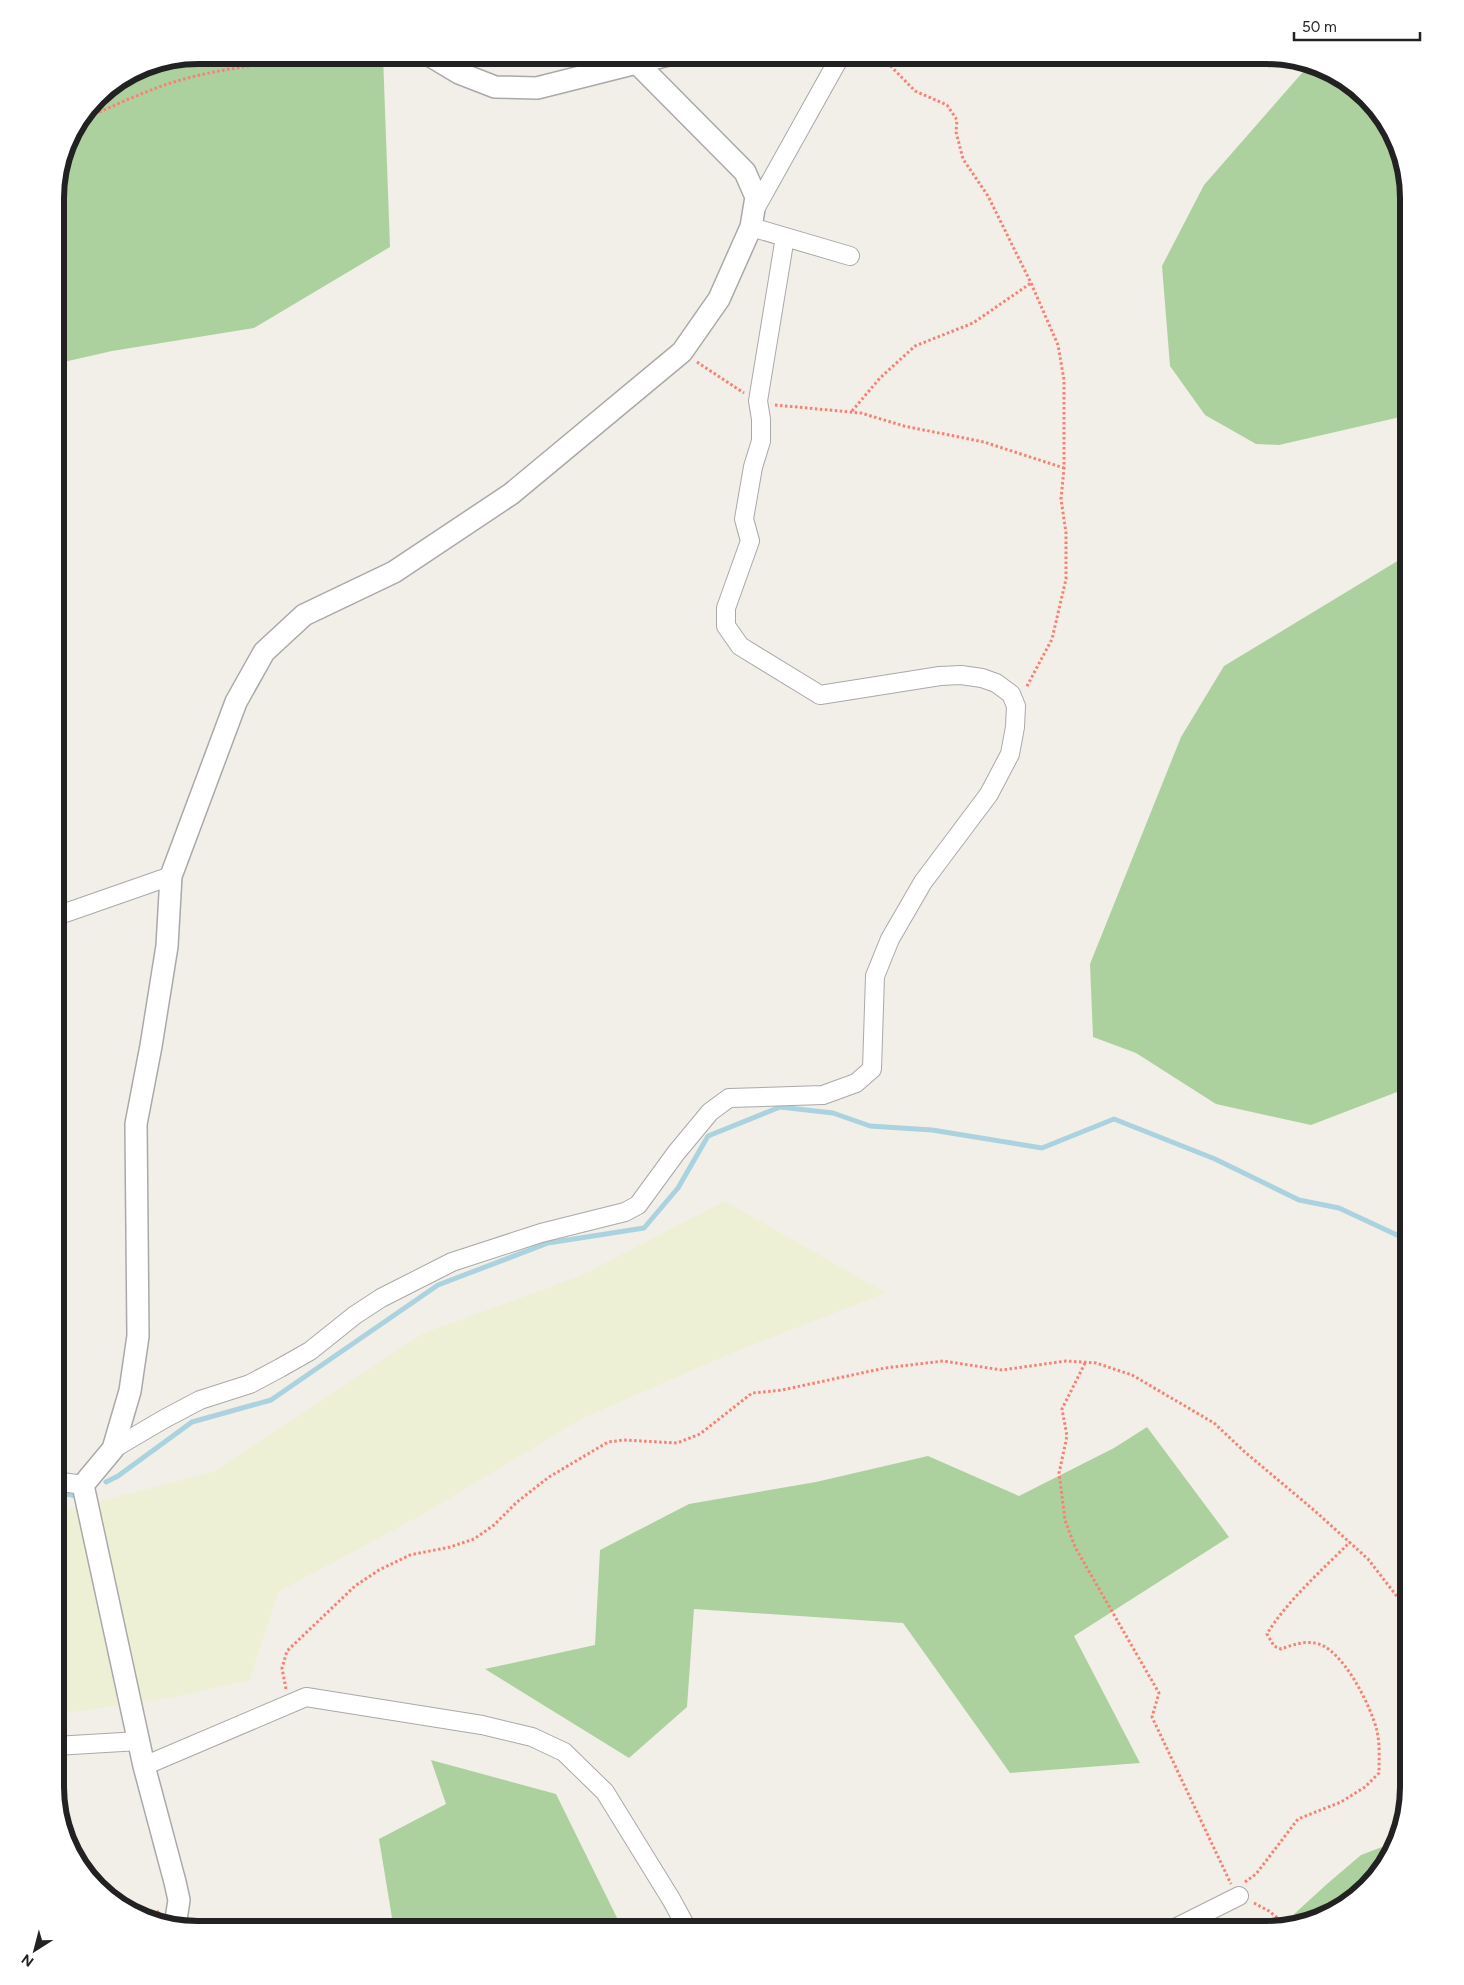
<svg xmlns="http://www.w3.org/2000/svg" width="1464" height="1985" font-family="Figtree,sans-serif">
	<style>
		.farmland { fill: #eef0d5 }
		.forest { fill: #add19e }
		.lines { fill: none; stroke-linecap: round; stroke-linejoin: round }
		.stream { stroke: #aad3df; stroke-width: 5 }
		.minor-casing { stroke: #a9a9a9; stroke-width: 20 }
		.tertiary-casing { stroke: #a9a9a9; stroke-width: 24 }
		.path { stroke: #fa8072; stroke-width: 3; stroke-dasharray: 2.5 2.5; stroke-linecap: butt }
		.minor { stroke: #fff; stroke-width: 18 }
		.tertiary { stroke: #fff; stroke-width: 21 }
		.rim { fill: none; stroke: #222; stroke-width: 6 }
	</style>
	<rect width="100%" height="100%" fill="#f2efe9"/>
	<!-- farmland -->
	<path class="farmland" d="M725,1201L886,1293L727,1355L581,1419L425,1513L278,1592L250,1680L179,1696L55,1715V1513L213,1472L424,1333L580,1276Z"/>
	<!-- forest -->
	<path class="forest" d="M197,55H383L390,247L254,328L112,351L55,364V188L70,135L103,91L143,66Z
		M1309,65L1338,74L1390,126L1409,197V415L1279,445L1256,444L1205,415L1170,366L1162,266L1204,185Z
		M1409,554V1079L1397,1092L1311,1125L1216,1104L1136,1053L1093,1037L1090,964L1181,737L1224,666Z
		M1147,1427L1229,1537L1074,1636L1140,1763L1010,1773L903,1623L694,1609L687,1707L629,1758L485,1669L595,1645L600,1550L689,1504L816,1482L928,1456L1019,1496L1114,1448Z
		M431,1760L556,1794L623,1930H394L379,1839L446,1804Z
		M1395,1842L1390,1859L1338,1911L1281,1926L1327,1884L1361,1855Z"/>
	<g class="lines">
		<!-- stream -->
		<path class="stream" d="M106,1482L118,1476L192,1422L271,1400L438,1285L548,1243L644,1228L678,1188L708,1136L780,1107L833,1113L870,1126L932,1130L1042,1148L1114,1119L1215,1159L1299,1200L1339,1208L1399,1236L1409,1244
			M55,1492L77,1496"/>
		<!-- minor casing -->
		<g class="minor-casing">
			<path id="minor" d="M600,55L602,72
				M755,209L841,55
				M751,227L850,256
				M55,914L65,913L171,876
				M113,1449L164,1419L200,1400L250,1384L280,1368L310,1351L355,1315L381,1298L452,1262L541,1233L625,1212L638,1205L676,1153L710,1112L729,1098L823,1095L856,1083L872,1069L875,976L890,939L923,882L989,794L1010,754L1015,727L1016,706L1011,694L996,683L982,678L961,675L940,676L820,695L740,646L726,626V608L750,541L744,519L753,467L761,441V419L758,401L785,237
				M55,1481L83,1485
				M55,1746L139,1741
				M144,1766L306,1697L482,1725L532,1737L564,1752L605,1792L671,1899L688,1930
				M1171,1930L1239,1896"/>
		</g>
		<!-- tertiary casing -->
		<g class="tertiary-casing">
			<path id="tertiary" d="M429,55L459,73L495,87L537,88L668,55
				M175,1926L179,1900L175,1882L144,1766L83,1485L113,1449L130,1391L138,1336L136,1124L151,1046L167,946L171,876L236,702L264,652L304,615L394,572L511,494L682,352L719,299L751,227L756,197L745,172L637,63"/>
		</g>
		<!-- path -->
		<path class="path" d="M880,55L915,91L947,105L957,120L956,132L963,159L988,196L1031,283L1058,345L1064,380V468L1061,499L1066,533V579L1052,639L1026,688
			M81,120C114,106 148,89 184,79C255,60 331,58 404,55
			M697,362L744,393
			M775,405L861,413L904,426L984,442L1064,468
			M852,411L880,378L915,346L973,323L1031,283
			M1085,1363L1062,1409L1067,1436L1059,1473L1065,1520L1075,1547L1159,1693L1152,1717L1231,1884
			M286,1689L282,1668L287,1651L355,1586L379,1570L410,1555L450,1547L474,1539L494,1525L517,1502L549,1477L608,1442L624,1440L677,1443L700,1434L752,1393L782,1390L885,1368L943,1361L1002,1370L1066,1361L1096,1363L1132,1375L1214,1423L1246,1453L1315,1511L1368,1559L1409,1612
			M1245,1882L1256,1874L1298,1819L1341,1802L1365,1787L1379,1773C1379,1759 1380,1744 1377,1731C1371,1706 1342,1647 1315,1643C1304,1641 1292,1645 1281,1649L1274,1646L1267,1634C1286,1602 1323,1569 1350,1542
			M1254,1903L1269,1911L1286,1925
			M150,1918L159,1911"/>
		<!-- minor -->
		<use href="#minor" class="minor"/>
		<!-- tertiary -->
		<use href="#tertiary" class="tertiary"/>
	</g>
	<!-- crop -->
	<path d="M0 0H1464V1985H0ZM198 64H1266A134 134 0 0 1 1400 198V1787A134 134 0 0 1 1266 1921H198A134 134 0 0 1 64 1787V198A134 134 0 0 1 198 64Z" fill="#fff" fill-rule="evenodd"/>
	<path class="rim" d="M198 64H1266A134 134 0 0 1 1400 198V1787A134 134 0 0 1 1266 1921H198A134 134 0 0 1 64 1787V198A134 134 0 0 1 198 64Z"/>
	<!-- north arrow -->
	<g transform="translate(35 1950) rotate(216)" stroke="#ffffff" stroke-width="4" paint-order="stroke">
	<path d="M0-4L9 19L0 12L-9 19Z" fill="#222222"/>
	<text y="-8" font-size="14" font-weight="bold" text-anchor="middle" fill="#222222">N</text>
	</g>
	<!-- scale -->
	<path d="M1294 32v8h126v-8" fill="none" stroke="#222222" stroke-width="2.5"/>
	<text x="1302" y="32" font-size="15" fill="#222222" stroke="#ffffff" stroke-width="4" paint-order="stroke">50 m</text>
</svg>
